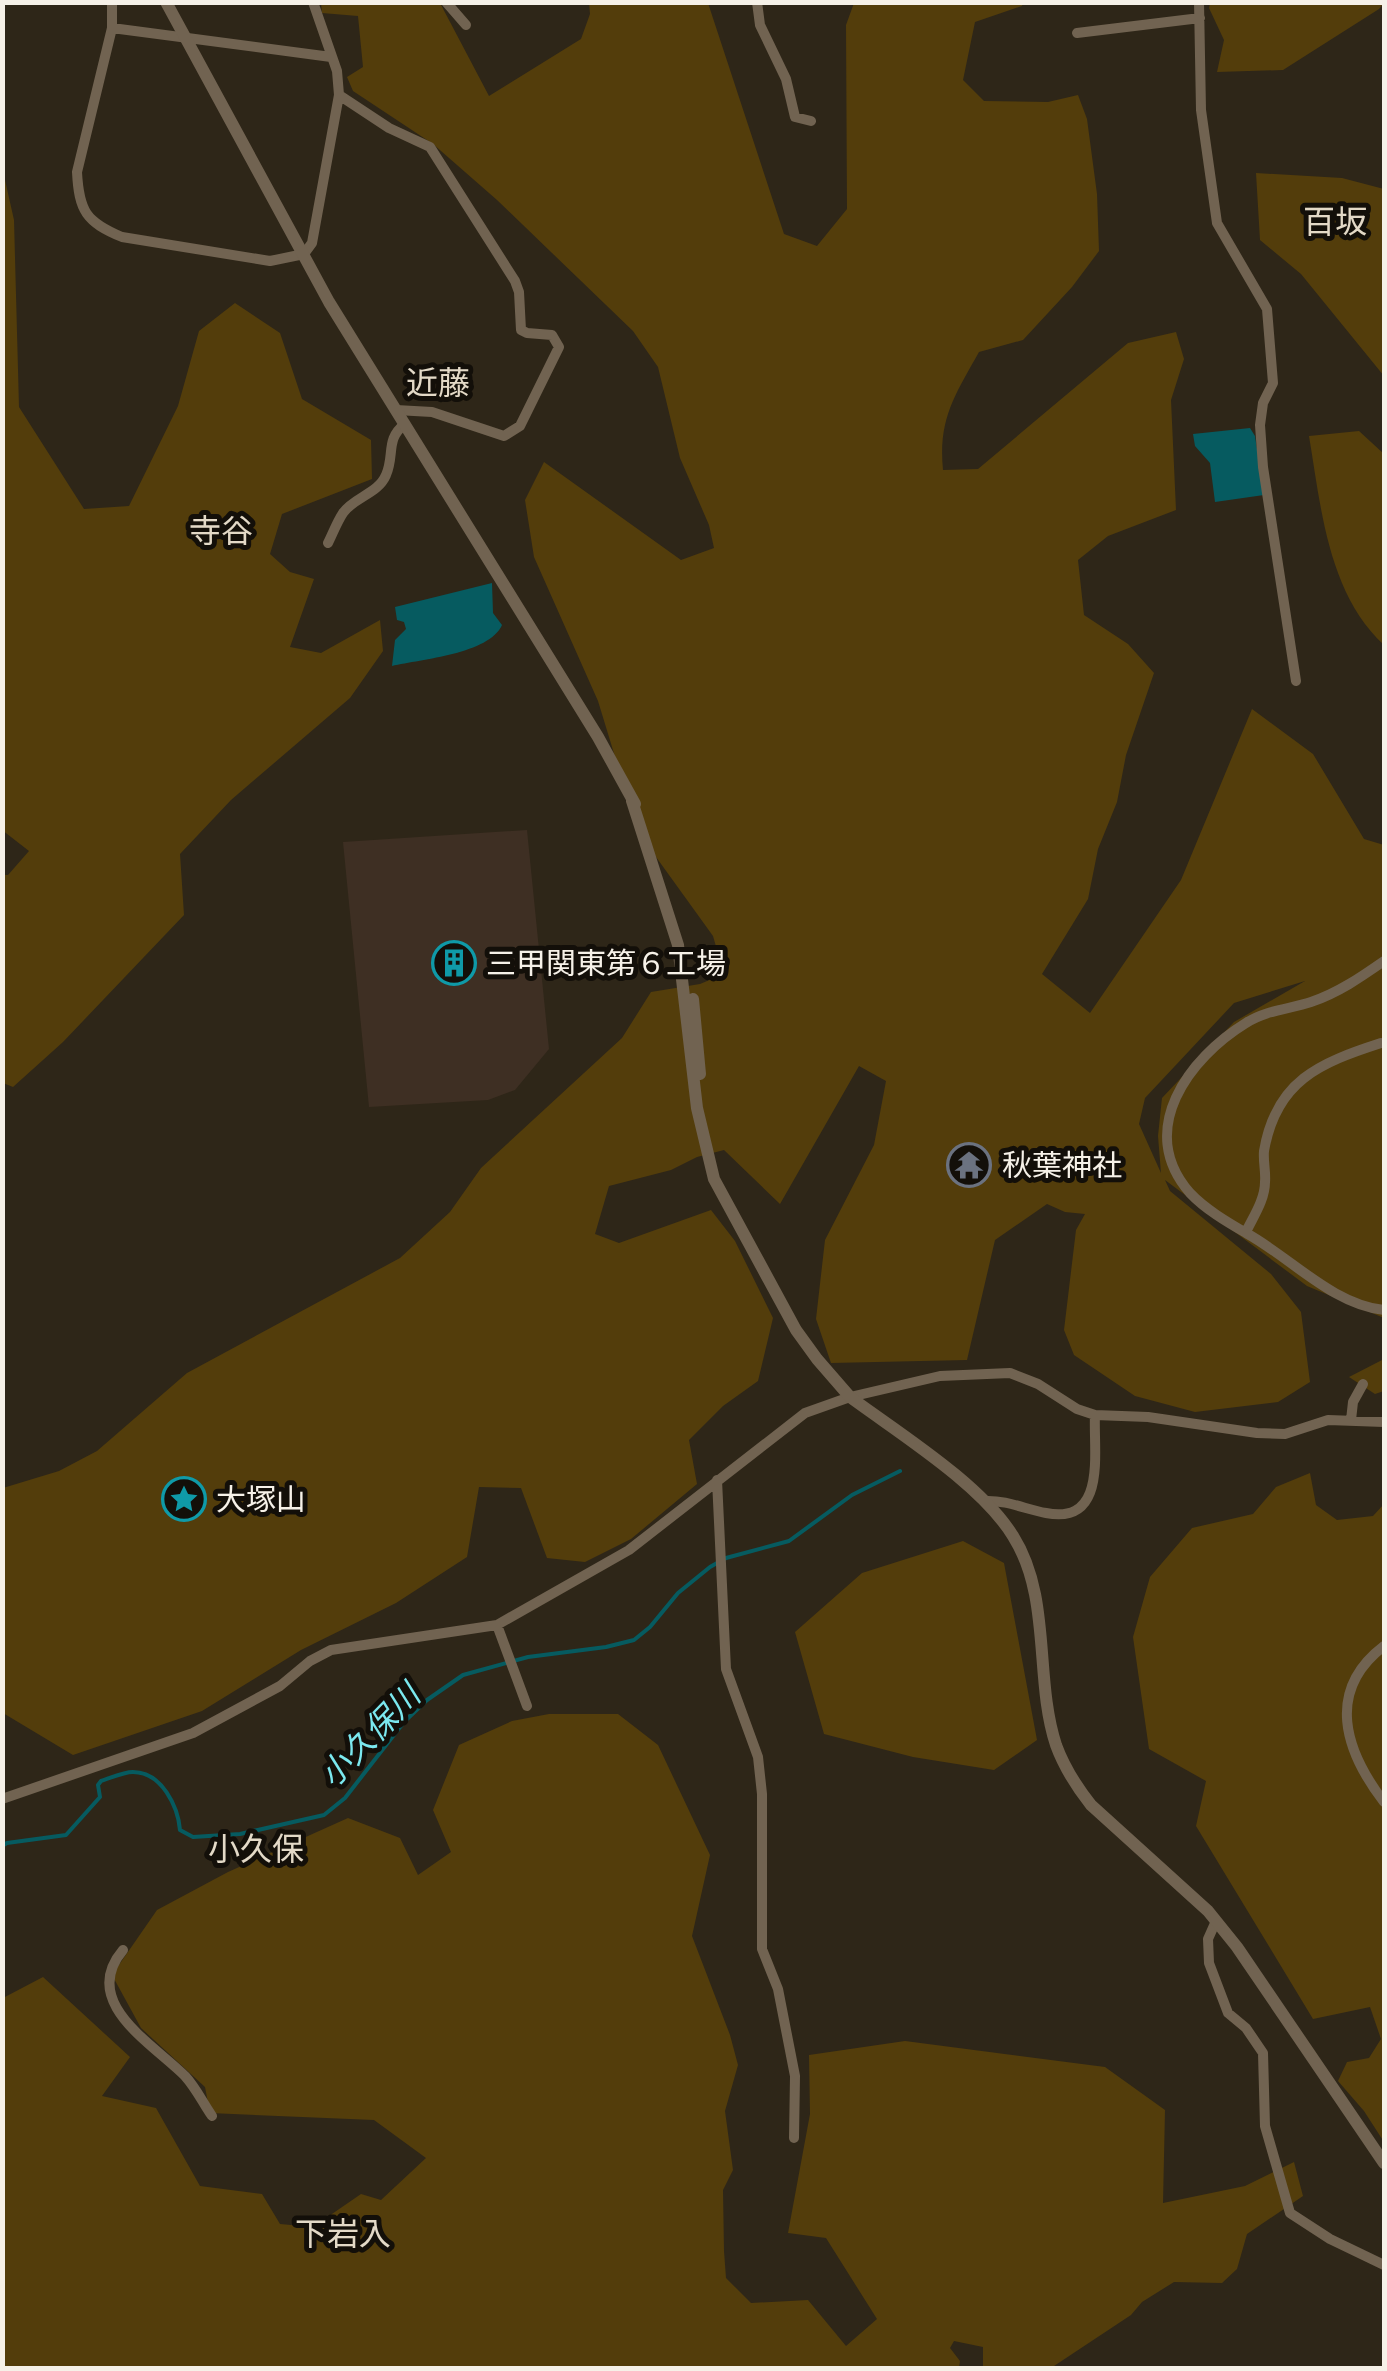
<svg xmlns="http://www.w3.org/2000/svg" width="1387" height="2371" font-family="'Golos Text','Noto Sans JP',sans-serif">
	<style>
		.industrial { fill: #3e2f23 }
		.green { fill: #533d0b; fill-rule: evenodd }
		.water { fill: #065b60 }
		.lines { fill: none; stroke-linecap: round; stroke-linejoin: round }
		.stream { stroke: #065b60; stroke-width: 4 }
		.minor { stroke: #716351; stroke-width: 10 }
		.tertiary { stroke: #716351; stroke-width: 12 }
		.labels { text-anchor: middle; dominant-baseline: central; stroke-width: 10; stroke-linejoin: round; paint-order: stroke }
		.poi-label { font-size: 30px; fill: #f6f1e8; stroke: #130f09; text-anchor: start }
		.neighbourhood-label { font-size: 32px; fill: #e3d9c7; stroke: #130f09 }
		.water-label { font-size: 32px; font-style: italic; fill: #7be8ef; stroke: #130f09 }
	</style>
	<rect width="100%" height="100%" fill="#2e2618"/>
	<!-- industrial -->
	<path class="industrial" d="M527,830L549,1049L515,1090L488,1100L369,1107L343,842Z"/>
	<!-- green -->
	<path class="green" d="M321,3H440L489,96L581,39L590,14L589,3H708L784,234L817,246L847,209L846,25L854,3H1023L1022,6L975,22L963,80L984,101L1048,102L1078,95L1087,119L1097,194L1099,251L1072,287L1023,340L979,352C955,395 938,419 943,470L978,469L1128,343L1176,332L1184,359L1171,400L1176,510L1108,536L1078,560L1084,615L1128,644L1154,673L1126,755L1117,802L1098,849L1088,899L1042,974L1090,1013L1181,880L1252,709L1313,754L1364,839L1384,845V1318L1307,1286L1165,1180L1170,1191L1271,1274L1301,1312L1310,1382L1278,1402L1195,1412L1135,1396L1074,1355L1064,1330L1076,1230L1085,1214L1065,1212L1047,1204L995,1240L967,1360L831,1363L816,1319L825,1240L874,1145L886,1081L859,1066L780,1204L724,1150L697,1157L671,1170L609,1186L595,1234L619,1243L711,1210L735,1241L773,1318L758,1381L723,1406L689,1440L697,1484L631,1539L585,1562L547,1558L521,1488L479,1487L467,1557L396,1603L301,1650L202,1711L73,1755L3,1713V1488L59,1471L97,1451L187,1373L400,1258L450,1212L481,1168L622,1038L651,992L700,984L724,974L713,936L638,832L598,701L534,557L525,500L544,462L681,560L714,548L709,525L680,458L658,367L633,331L497,200L433,144L353,91L347,77L363,67L358,16L322,13ZM1305,981L1234,1022L1162,1098L1158,1136L1161,1173L1139,1124L1145,1098L1234,1003Z
		M1210,3V2L1384,3L1379,9L1283,70L1217,72L1224,40L1209,8Z
		M3,171L14,220L19,407L84,509L129,506L178,406L199,331L235,303L280,333L302,399L371,440L372,479L282,514L270,554L290,572L314,579L290,647L321,653L380,620L383,651L350,698L231,800L180,854L184,915L63,1042L13,1087L3,1083V875H8L29,851L2,830Z
		M1256,173L1342,178L1384,189V376L1301,274L1260,240Z
		M1359,431L1384,454V645C1328,593 1321,508 1309,436Z
		M1384,1359V1391L1375,1394L1349,1377Z
		M1310,1473L1316,1505L1337,1520L1373,1516L1384,1504V2142L1364,2111L1338,2081L1347,2062L1369,2058L1381,2039L1370,2007L1313,2019L1196,1826L1206,1781L1149,1749L1133,1637L1150,1577L1192,1528L1253,1514L1276,1487Z
		M963,1541L1004,1563L1037,1740L994,1770L913,1757L824,1734L795,1632L862,1573Z
		M549,1714H618L658,1745L710,1855L692,1936L730,2035L738,2065L725,2111L733,2170L723,2190L724,2251L726,2278L751,2303L808,2300L846,2346L877,2319L826,2238L788,2233L810,2114L809,2055L905,2041L1105,2067L1165,2110L1163,2203L1245,2186L1294,2162L1303,2196L1247,2234L1237,2269L1222,2283L1174,2282L1142,2302L1131,2315L1051,2368H983V2347L954,2341L950,2348L960,2361L959,2368H3V1998L43,1977L130,2057L102,2096L156,2108L200,2186L262,2194L280,2224L313,2227L361,2194L381,2200L426,2158L374,2120L210,2113L205,2087L141,2028L112,1975L157,1910L228,1872L348,1818L400,1838L418,1875L451,1852L433,1810L459,1745L512,1721Z"/>
	<!-- water -->
	<path class="water" d="M1250,428L1255,436L1264,495L1215,502L1210,463L1195,446L1193,434Z
		M492,583L493,613L502,625C489,654 422,659 392,666L395,640L406,629L404,622L397,620L395,607Z"/>
	<g class="lines">
		<!-- stream -->
		<path class="stream" d="M2,1846L7,1843L66,1835L100,1797L98,1785L101,1781C111,1778 123,1772 133,1772C162,1772 178,1807 180,1830L193,1837L240,1834L324,1815L345,1798L404,1722L427,1700L463,1675L528,1657L606,1647L634,1640L650,1627L678,1593L710,1567L726,1558L789,1541L852,1495L900,1471"/>
		<!-- minor -->
		<path class="minor" d="M112,2V28L77,172C79,211 86,222 122,237L270,261L304,254L312,243L339,95L337,71L313,2
			M446,2L466,25
			M757,2L760,25L786,79L795,117L811,121
			M1199,2L1201,110L1217,223L1267,309L1273,383L1263,403L1260,425L1263,467L1296,681
			M112,28L331,57
			M1077,33L1200,18
			M339,95L389,128L430,147L515,281L519,292L521,330L527,333L552,335L559,347L520,426L504,436L432,412L396,410
			M328,543C333,533 337,522 343,513C354,497 378,494 386,475C395,455 385,439 405,424
			M1384,961C1361,977 1338,993 1311,1002C1290,1009 1266,1010 1246,1023C1189,1058 1135,1130 1190,1193C1205,1209 1227,1222 1246,1233C1290,1257 1333,1305 1384,1310
			M1246,1232C1253,1217 1265,1200 1265,1182C1266,1172 1263,1162 1264,1151C1276,1081 1319,1063 1381,1043
			M1351,1420L1353,1402L1363,1384
			M717,1480L726,1669L758,1757L762,1794V1949L778,1989L795,2076L794,2138
			M985,1501C1006,1500 1025,1509 1046,1513C1108,1525 1093,1451 1095,1415
			M497,1625L527,1706
			M1384,1646C1325,1691 1345,1751 1384,1802
			M2,1799L193,1733L280,1686L310,1661L331,1650L497,1625L629,1550L805,1413L850,1397L940,1376L1010,1373L1038,1384L1077,1409L1095,1415L1148,1417L1257,1433L1285,1434L1328,1420L1384,1422
			M1216,1921L1208,1939L1209,1963L1228,2013L1246,2028L1263,2053L1265,2126L1290,2213L1330,2239L1384,2265
			M123,1950C79,2002 152,2043 185,2076C196,2088 203,2103 212,2116"/>
		<!-- tertiary -->
		<path class="tertiary" d="M166,2L329,302L598,737L635,804
			M632,801L678,945L697,1108L714,1179L796,1330L817,1359L850,1397C900,1434 981,1484 1013,1536C1052,1598 1034,1678 1056,1745C1064,1767 1076,1786 1091,1805L1208,1911L1237,1947L1384,2163
			M693,999L700,1074"/>
	</g>
	<!-- icons -->
	<defs>
		<g id="building-ring" transform="scale(2.25)"><circle r="9.5" fill="#130f09" stroke="#0f9aa8" stroke-width="1.5"/><path d="M-4-6H4V6H1V3H-1V6H-4ZM-2.5-4.3h1.7v1.8h-1.7ZM.8-4.3h1.7v1.8H.8ZM-2.5-1h1.7V.8h-1.7ZM.8-1h1.7V.8H.8Z" fill="#0f9aa8"/></g>
		<g id="temple-ring" transform="scale(2.25)"><circle r="9.5" fill="#130f09" stroke="#6b7280" stroke-width="1.5"/><path d="M0-6L5-2H3V0L6.5 2.5H4V6H1.5V3h-3V6H-4V2.5H-6.5L-3 0V-2H-5Z" fill="#6b7280"/></g>
		<g id="sight-ring" transform="scale(2.25)"><circle r="9.5" fill="#130f09" stroke="#0f9aa8" stroke-width="1.5"/><path d="M0-6L1.8-2.2L6-1.7L2.9 1.2L3.7 5.4L0 3.3L-3.7 5.4L-2.9 1.2L-6-1.7L-1.8-2.2Z" fill="#0f9aa8"/></g>
	</defs>
	<g fill-rule="evenodd">
		<use href="#building-ring" x="454" y="963"/>
		<use href="#temple-ring" x="969" y="1165"/>
		<use href="#sight-ring" x="184" y="1499"/>
	</g>
	<g class="labels">
		<!-- poi labels -->
		<g class="poi-label">
			<text x="486" y="963">三甲関東第６工場</text>
			<text x="1002" y="1165">秋葉神社</text>
			<text x="216" y="1499">大塚山</text>
		</g>
		<!-- neighbourhood labels -->
		<g class="neighbourhood-label">
			<text x="1335" y="221">百坂</text>
			<text x="438" y="382">近藤</text>
			<text x="221" y="530">寺谷</text>
			<text x="256" y="1848">小久保</text>
			<text x="343" y="2233">下岩入</text>
		</g>
		<!-- water labels -->
		<g class="water-label">
			<text transform="translate(369 1735) rotate(-46)">小久保川</text>
		</g>
	</g>
	<!-- border -->
	<rect width="1387" height="2371" fill="none" stroke="#f6f1e8" stroke-width="10"/>
</svg>
